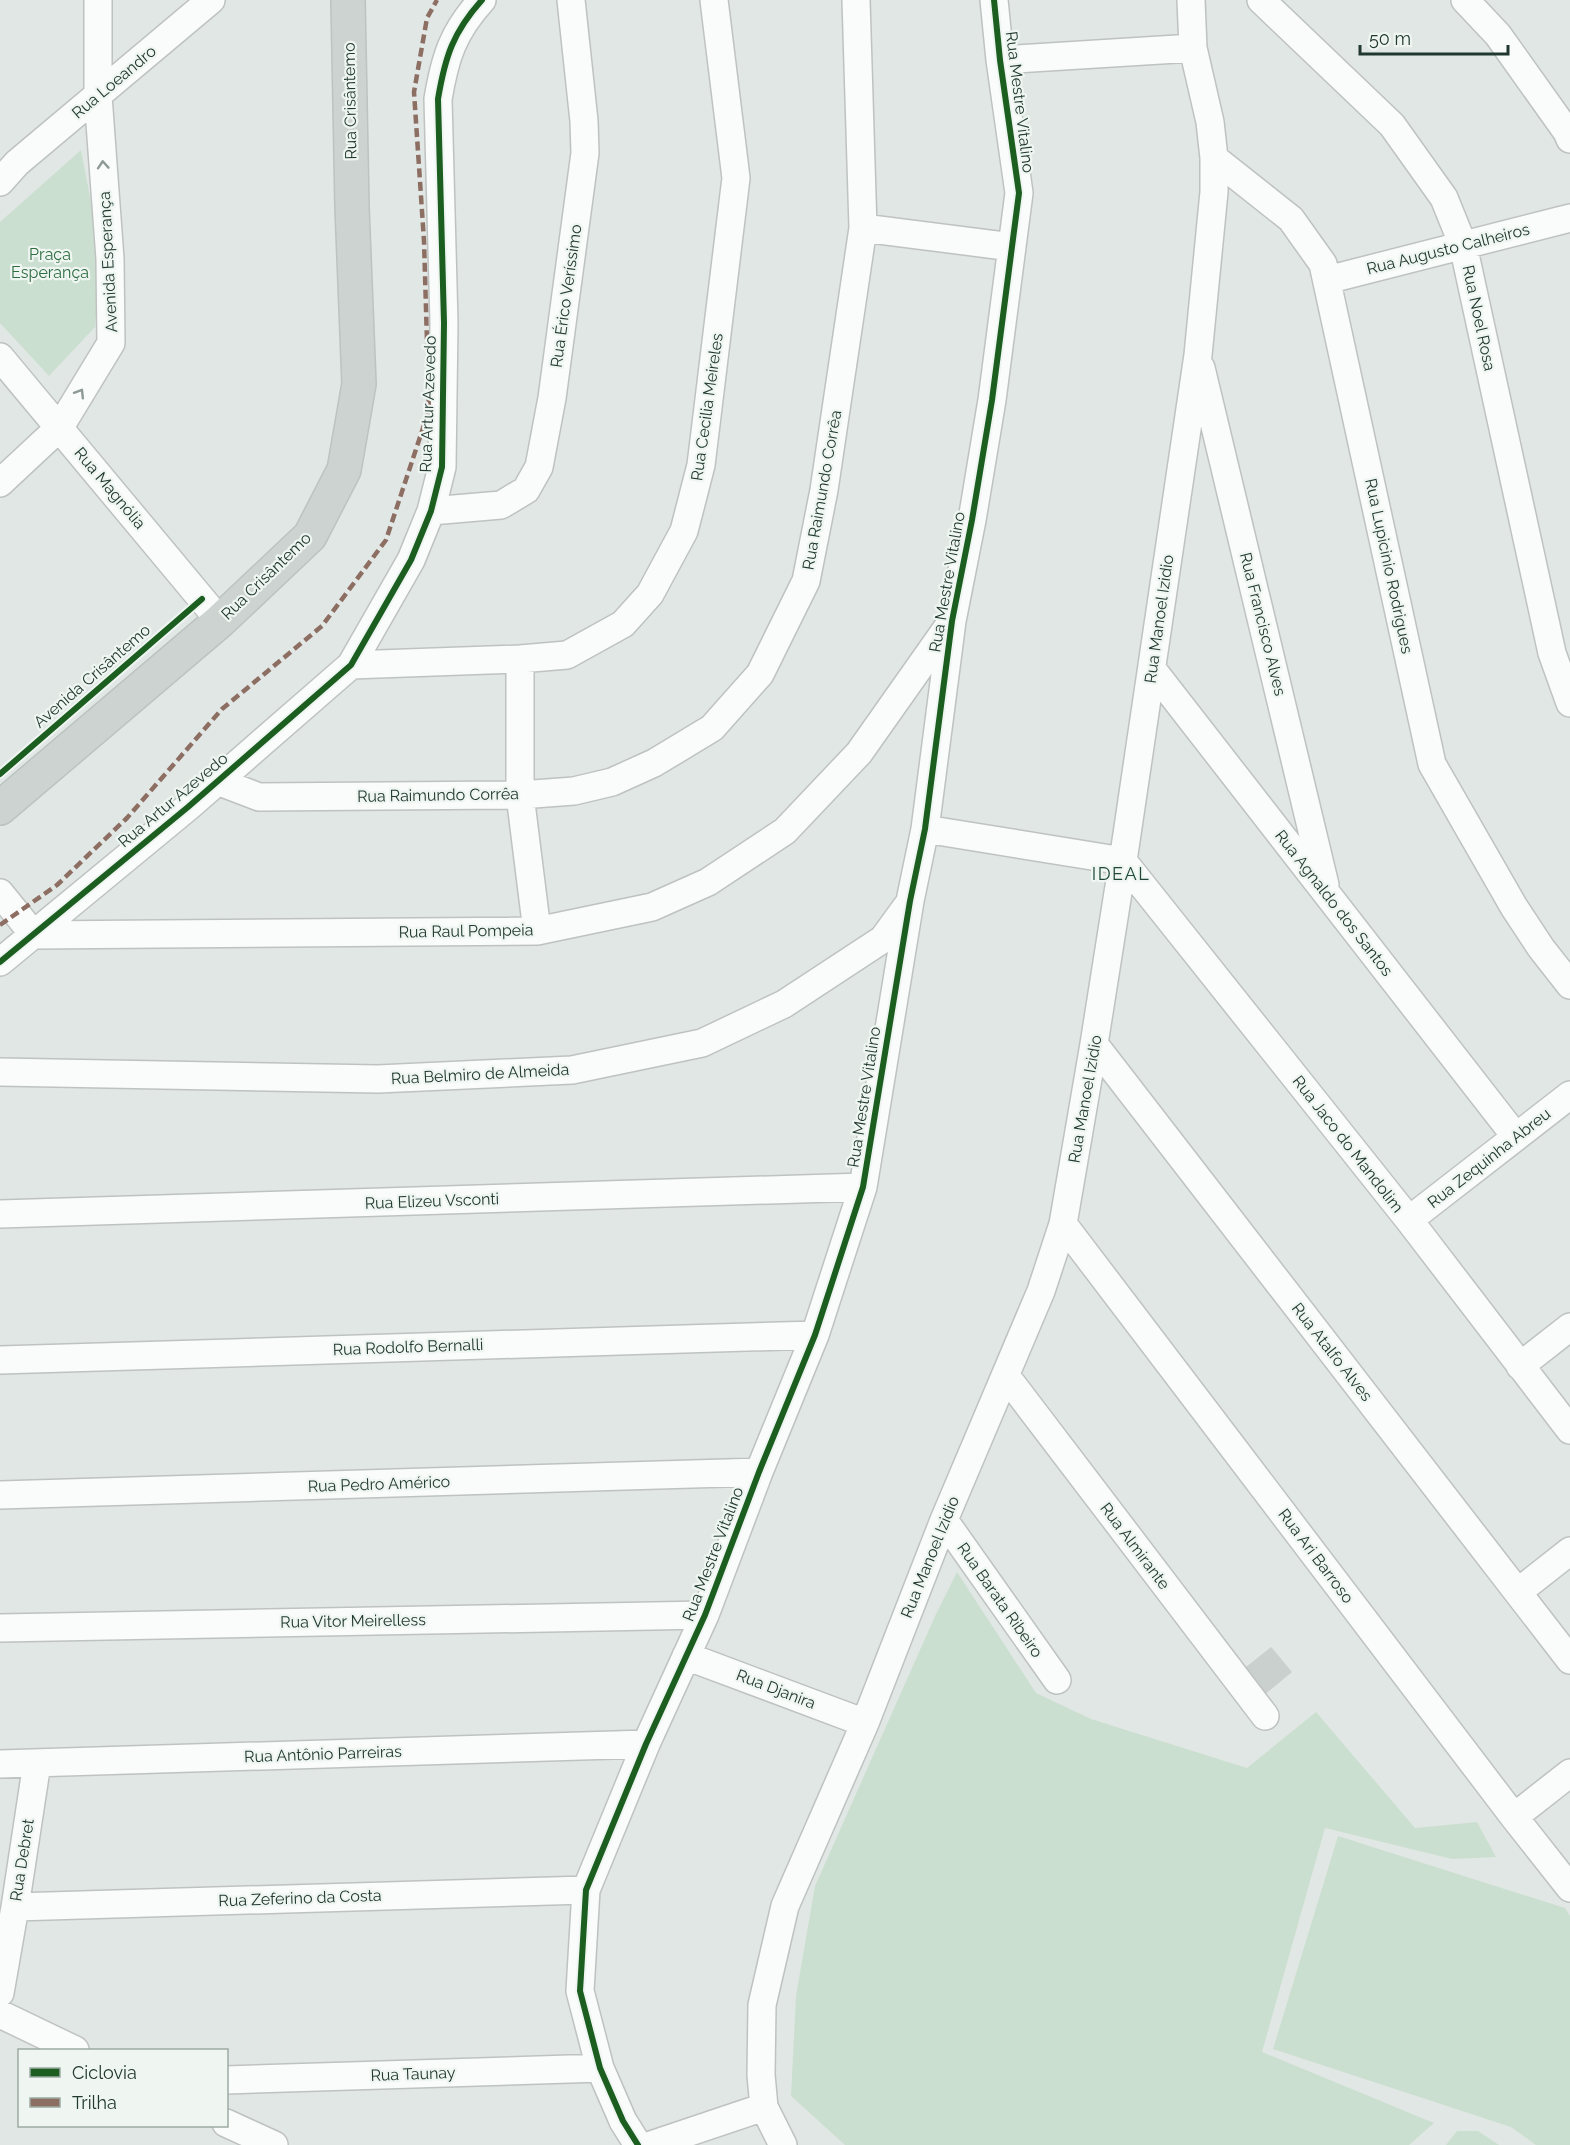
<svg xmlns="http://www.w3.org/2000/svg" width="1570" height="2145" font-family="Raleway,sans-serif">
	<style>
		.green { fill: #cbdfd0 }
		.building { fill: #cad0cd; stroke: #cad0cd; stroke-width: 1.5 }
		.lines { fill: none; stroke-linecap: round; stroke-linejoin: round }
		.minor-casing { stroke: #bec3c1; stroke-width: 30 }
		.major-casing { stroke: #bcc3c0; stroke-width: 36 }
		.minor { stroke: #fafbfb; stroke-width: 27 }
		.major { stroke: #cdd3d1; stroke-width: 33 }
		.quiet { stroke: #8d6e63; stroke-width: 4.5; stroke-dasharray: 9 4.5; stroke-linecap: butt }
		.cycleway-casing { stroke: #eff6f2; stroke-width: 10 }
		.cycleway { stroke: #1b5e20; stroke-width: 6 }
		.oneway { stroke: #8e9a96 }
		.labels { text-anchor: middle; dominant-baseline: central; stroke-width: 4.5; stroke-linejoin: round; paint-order: stroke }
		.street-label { font-size: 16px; fill: #213830; stroke: #eff6f2 }
		.park-label { font-size: 16px; fill: #2e6c41; stroke: #eff6f2 }
		.neighbourhood-label { font-size: 18px; letter-spacing: 1.5px; fill: #1f483b; stroke: #eff6f2 }
	</style>
	<rect width="100%" height="100%" fill="#e1e7e4"/>
	<!-- green -->
	<path class="green" d="M81,150L101,254L95,327L49,376L0,323V222Z
		M957,1572L1036,1693L1091,1719L1247,1768L1316,1712L1415,1828L1477,1822L1496,1857L1452,1859L1325,1828L1262,2052L1434,2123L1409,2145H845L791,2096L796,1996L815,1886L936,1614Z
		M1338,1836L1565,1908L1570,1916V2145H1536L1511,2127L1273,2049Z
		M1457,2131H1478L1499,2145H1446Z"/>
	<!-- building -->
	<path class="building" d="M1271,1648L1291,1672L1257,1700L1237,1675Z"/>
	<g class="lines">
		<!-- minor casing -->
		<g class="minor-casing">
			<path id="minor" d="M1261,0L1392,125L1444,198L1463,245L1552,653L1570,703
				M1465,0L1498,35L1567,132L1570,139
				M1000,60L1193,48
				M1214,158L1291,219L1323,264L1432,764L1514,907L1541,948L1570,985
				M0,182L17,163L211,0
				M863,228L1012,247
				M1327,280L1570,218
				M0,357L220,621
				M1201,368L1325,885
				M0,483L60,427L111,343L110,259L98,96V0
				M431,511L501,505L526,490L539,467L552,398L585,153L584,121L571,0
				M520,659V795L537,931
				M351,665L520,659L567,655L623,624L650,594L684,531L701,465L736,178L714,0
				M1152,669L1516,1137
				M217,781L259,797L520,795L574,791L612,782L654,763L712,728L760,674L806,581L824,490L863,228L856,0
				M925,829L1123,861L1409,1220L1570,1430
				M0,893L34,935L537,931L652,907L708,882L785,831L859,753L950,624
				M0,962L188,807L351,665L411,560L431,511L442,467L444,323L438,99C445,57 453,32 482,0
				M1094,1044L1570,1660
				M0,1072L378,1079L572,1070L702,1043L784,1004L883,939L907,906
				M0,1214L863,1187
				M1409,1220L1570,1095
				M1063,1224L1514,1817L1570,1888
				M0,1360L815,1335
				M1520,1366L1570,1327
				M1006,1376L1265,1716
				M0,1495L759,1472
				M944,1520L1057,1680
				M1518,1592L1570,1551
				M0,1628L705,1615
				M686,1656L865,1723
				M0,1764L646,1744
				M1514,1817L1570,1773
				M15,1907L586,1890
				M0,1993L15,1907L37,1763
				M0,2014L75,2050
				M226,2080L600,2068
				M226,2123L274,2145
				M638,2145L623,2121L600,2068L580,1991L586,1890L646,1744L705,1615L759,1472L815,1335L863,1187L910,901L925,829L952,621L972,520L992,400L1019,193L1000,60L994,0
				M651,2145L764,2107
				M783,2145L764,2107L761,2075L762,2005L785,1906L865,1723L944,1520L1041,1291L1063,1224L1094,1044L1123,861L1198,355L1214,192V158L1210,122L1193,48L1191,0"/>
		</g>
		<!-- major casing -->
		<g class="major-casing">
			<path id="major" d="M0,808L220,621L310,536L344,470L359,384L352,207L348,0"/>
		</g>
		<!-- minor -->
		<use href="#minor" class="minor"/>
		<!-- major -->
		<use href="#major" class="major"/>
		<!-- quiet -->
		<path class="quiet" d="M0,925L57,885L127,818L222,709L322,626L386,540L429,410L424,241L414,92L427,18L437,0"/>
		<!-- cycleway casing -->
		<g class="cycleway-casing">
			<path id="cycleway" d="M0,774L202,599
				M0,962L188,807L351,665L411,560L431,511L442,467L444,323L438,99C445,57 453,32 482,0
				M638,2145L623,2121L600,2068L580,1991L586,1890L646,1744L705,1615L759,1472L815,1335L863,1187L910,901L925,829L952,621L972,520L992,400L1019,193L1000,60L994,0"/>
		</g>
		<!-- cycleway -->
		<use href="#cycleway" class="cycleway"/>
	</g>
	<!-- one-way arrows -->
	<defs><path id="oneway-chevron" d="M-2-3.5L2.5 0L-2 3.5" fill="none" stroke-width="1.6" stroke-linecap="round" stroke-linejoin="round" transform="scale(1.5)"/></defs>
	<g class="oneway">
		<use href="#oneway-chevron" transform="translate(103 165) rotate(-94)"/>
		<use href="#oneway-chevron" transform="translate(80 393) rotate(-58)"/>
	</g>
	<g class="labels">
		<!-- street labels -->
		<g class="street-label">
			<text transform="translate(114 82) rotate(-40)">Rua Loeandro</text>
			<text transform="translate(350 101) rotate(-91)">Rua Crisântemo</text>
			<text transform="translate(1020 102) rotate(83)">Rua Mestre Vitalino</text>
			<text transform="translate(1448 249) rotate(-14)">Rua Augusto Calheiros</text>
			<text transform="translate(108 262) rotate(-93)">Avenida Esperança</text>
			<text transform="translate(566 296) rotate(-82)">Rua Érico Veríssimo</text>
			<text transform="translate(1479 318) rotate(78)">Rua Noel Rosa</text>
			<text transform="translate(428 404) rotate(-88)">Rua Artur Azevedo</text>
			<text transform="translate(707 407) rotate(-82)">Rua Cecilia Meireles</text>
			<text transform="translate(110 488) rotate(50)">Rua Magnólia</text>
			<text transform="translate(822 490) rotate(-80)">Rua Raimundo Corrêa</text>
			<text transform="translate(1389 566) rotate(78)">Rua Lupicinio Rodrigues</text>
			<text transform="translate(266 576) rotate(-44)">Rua Crisântemo</text>
			<text transform="translate(947 582) rotate(-80)">Rua Mestre Vitalino</text>
			<text transform="translate(1159 619) rotate(-82)">Rua Manoel Izidio</text>
			<text transform="translate(1263 624) rotate(76)">Rua Francisco Alves</text>
			<text transform="translate(92 676) rotate(-41)">Avenida Crisântemo</text>
			<text transform="translate(438 795) rotate(-1)">Rua Raimundo Corrêa</text>
			<text transform="translate(173 800) rotate(-40)">Rua Artur Azevedo</text>
			<text transform="translate(1334 903) rotate(52)">Rua Agnaldo dos Santos</text>
			<text transform="translate(466 931) rotate(-1)">Rua Raul Pompeia</text>
			<text transform="translate(480 1074) rotate(-3)">Rua Belmiro de Almeida</text>
			<text transform="translate(864 1097) rotate(-81)">Rua Mestre Vitalino</text>
			<text transform="translate(1085 1099) rotate(-80)">Rua Manoel Izidio</text>
			<text transform="translate(1348 1144) rotate(52)">Rua Jaco do Mandolim</text>
			<text transform="translate(1489 1158) rotate(-38)">Rua Zequinha Abreu</text>
			<text transform="translate(432 1201) rotate(-2)">Rua Elizeu Vsconti</text>
			<text transform="translate(408 1347) rotate(-2)">Rua Rodolfo Bernalli</text>
			<text transform="translate(1332 1352) rotate(52)">Rua Atalfo Alves</text>
			<text transform="translate(379 1484) rotate(-2)">Rua Pedro Américo</text>
			<text transform="translate(1135 1546) rotate(53)">Rua Almirante</text>
			<text transform="translate(713 1554) rotate(-69)">Rua Mestre Vitalino</text>
			<text transform="translate(1316 1556) rotate(53)">Rua Ari Barroso</text>
			<text transform="translate(930 1557) rotate(-68)">Rua Manoel Izidio</text>
			<text transform="translate(1000 1600) rotate(55)">Rua Barata Ribeiro</text>
			<text transform="translate(353 1621) rotate(-1)">Rua Vitor Meirelless</text>
			<text transform="translate(776 1689) rotate(21)">Rua Djanira</text>
			<text transform="translate(323 1754) rotate(-2)">Rua Antônio Parreiras</text>
			<text transform="translate(22 1860) rotate(-81)">Rua Debret</text>
			<text transform="translate(300 1898) rotate(-2)">Rua Zeferino da Costa</text>
			<text transform="translate(413 2074) rotate(-2)">Rua Taunay</text>
		</g>
		<!-- park labels -->
		<g class="park-label">
			<text x="50" y="254">Praça<tspan x="50" dy="18">Esperança</tspan></text>
		</g>
		<!-- neighbourhood labels -->
		<g class="neighbourhood-label">
			<text x="1121" y="873">IDEAL</text>
		</g>
	</g>
	<!-- legend -->
	<rect x="18" y="2049" width="210" height="78" fill="#eff6f2" stroke="#9daaa4" stroke-width="1.5"/>
	<rect x="30" y="2068" width="30" height="9" fill="#1b5e20" stroke="#9daaa4" stroke-width="1.5"/>
	<text x="72" y="2079" font-size="18" fill="#213830">Ciclovia</text>
	<rect x="30" y="2098" width="30" height="9" fill="#8d6e63" stroke="#9daaa4" stroke-width="1.5"/>
	<text x="72" y="2109" font-size="18" fill="#213830">Trilha</text>
	<!-- scale -->
	<path d="M1360 45v9h148v-9" fill="none" stroke="#213830" stroke-width="3"/>
	<text x="1369" y="45" font-size="18" fill="#213830" stroke="#eff6f2" stroke-width="4.5" paint-order="stroke">50 m</text>
</svg>
